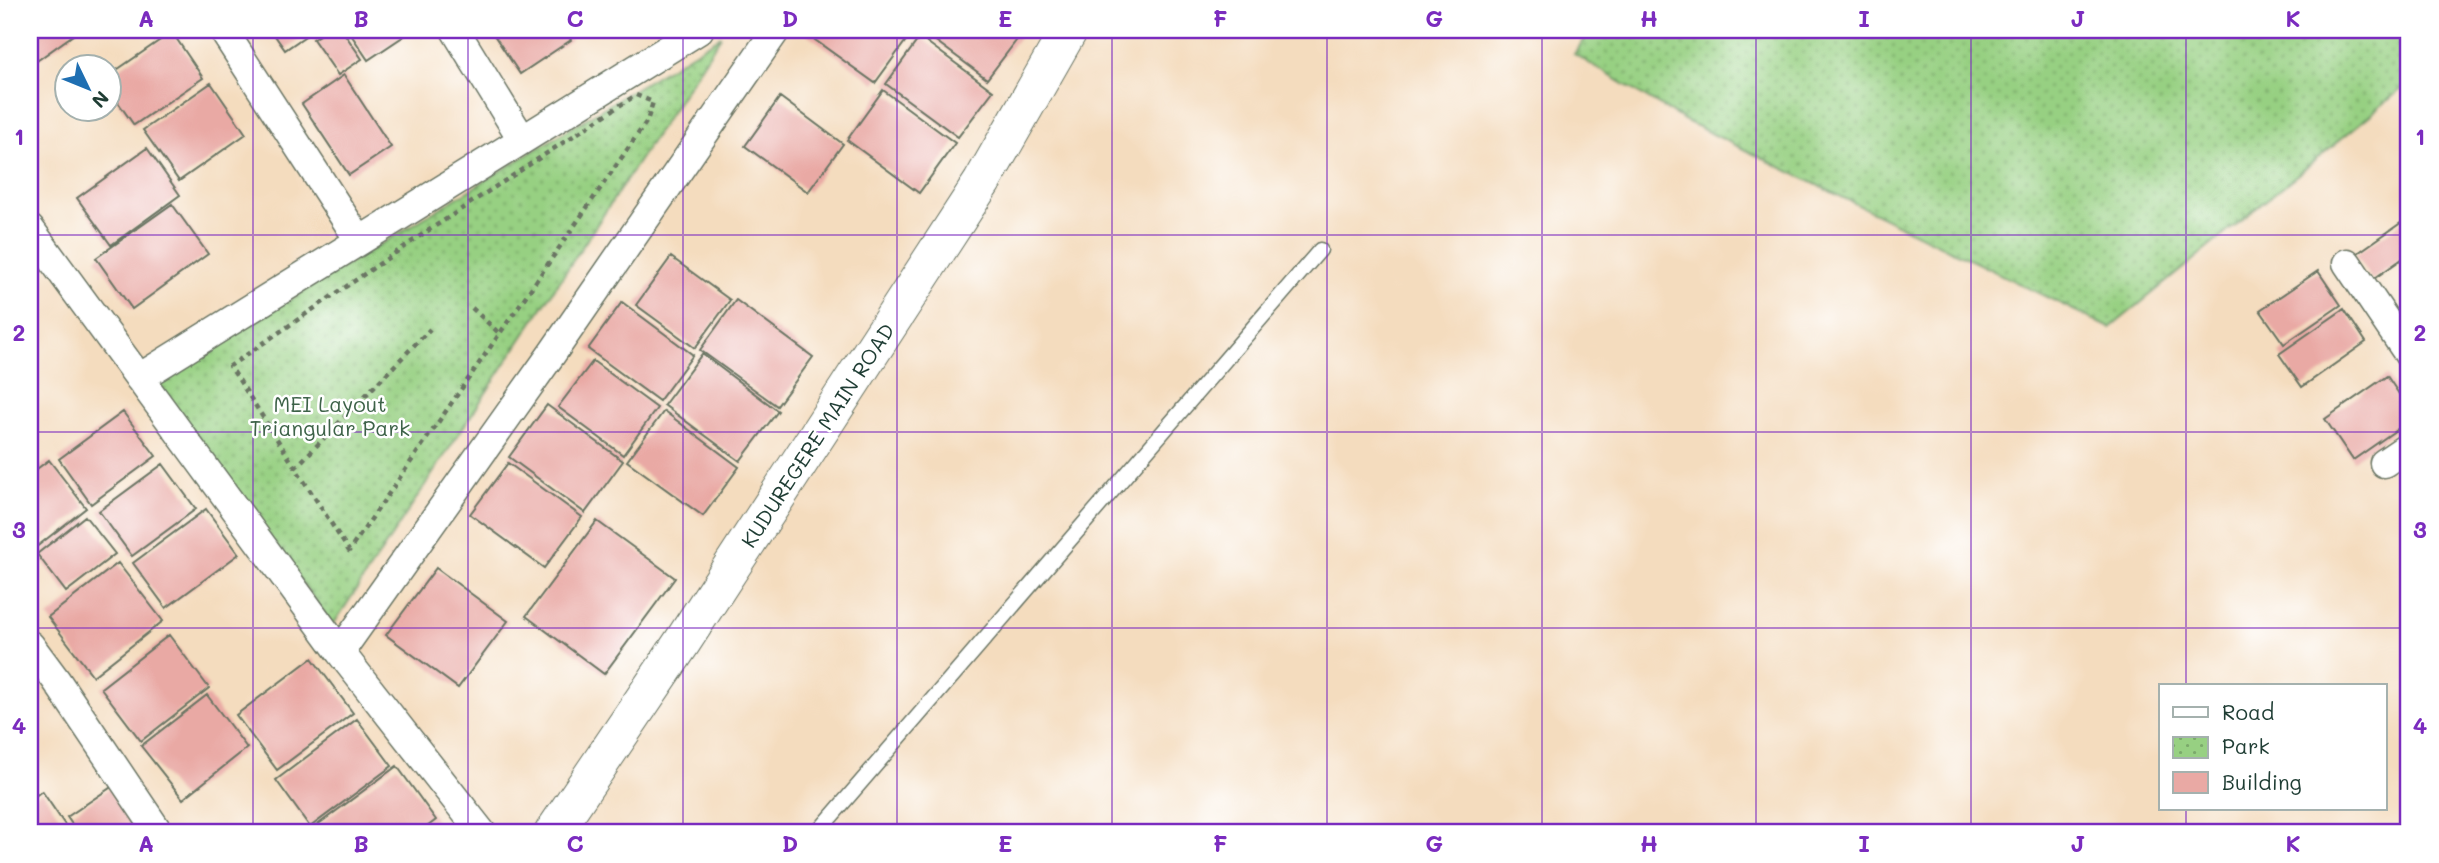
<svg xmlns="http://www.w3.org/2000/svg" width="2439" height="863" font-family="Mali,sans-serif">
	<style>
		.park { fill: url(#park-dots); stroke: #5b865b; stroke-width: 2 }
		.building { fill: #e9a9a4 }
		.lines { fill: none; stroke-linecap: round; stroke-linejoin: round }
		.service-casing { stroke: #6a7564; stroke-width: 17 }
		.minor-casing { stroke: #6a7564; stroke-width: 31 }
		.tertiary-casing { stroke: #6a7564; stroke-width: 39 }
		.path { stroke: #6a7564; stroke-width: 4.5; stroke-dasharray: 5 5; stroke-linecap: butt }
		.service { stroke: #fff; stroke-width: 14 }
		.minor { stroke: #fff; stroke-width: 28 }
		.tertiary { stroke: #fff; stroke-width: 37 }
		.grid { fill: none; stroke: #7b2cbf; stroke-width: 2; stroke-opacity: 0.55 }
		.labels { text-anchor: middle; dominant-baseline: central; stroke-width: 5; stroke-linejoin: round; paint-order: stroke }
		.park-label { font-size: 21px; fill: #3d6248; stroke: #fff }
		.street-label { font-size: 21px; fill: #1f3d34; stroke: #fff }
		.neatline { fill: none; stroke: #7b2cbf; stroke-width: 2.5 }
		.grid-label { font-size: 23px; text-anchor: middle; font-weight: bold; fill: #7b2cbf }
	</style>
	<defs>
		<pattern id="park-dots" width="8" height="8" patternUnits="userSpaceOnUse" patternTransform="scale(1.75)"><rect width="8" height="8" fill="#97d082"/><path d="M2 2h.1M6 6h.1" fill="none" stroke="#7baa6b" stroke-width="1.8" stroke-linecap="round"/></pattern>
	</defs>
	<rect width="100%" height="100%" fill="#fff"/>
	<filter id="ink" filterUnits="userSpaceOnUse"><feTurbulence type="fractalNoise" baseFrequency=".0143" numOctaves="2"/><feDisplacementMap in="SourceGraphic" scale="14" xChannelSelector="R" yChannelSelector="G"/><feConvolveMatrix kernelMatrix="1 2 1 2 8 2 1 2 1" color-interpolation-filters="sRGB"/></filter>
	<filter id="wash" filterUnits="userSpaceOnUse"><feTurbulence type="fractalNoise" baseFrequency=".00686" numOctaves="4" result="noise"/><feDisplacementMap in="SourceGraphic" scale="28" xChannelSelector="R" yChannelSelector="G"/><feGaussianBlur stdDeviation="1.57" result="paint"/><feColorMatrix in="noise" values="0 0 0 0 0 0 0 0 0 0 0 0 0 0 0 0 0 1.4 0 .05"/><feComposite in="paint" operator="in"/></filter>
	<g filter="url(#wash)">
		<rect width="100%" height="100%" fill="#f4dcbe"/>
		<!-- park -->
		<path class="park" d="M1592,30H2409V83L2110,328L1684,120L1574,54Z
			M721,36L333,625L156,382Z"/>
		<g id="blocks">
			<!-- building -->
			<path class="building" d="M30,30H69L73,35L31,65Z
				M271,30H314L285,50Z
				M327,30H342L362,59L338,75L313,39Z
				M348,30H413L368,60Z
				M502,30H565L571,40L520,74L494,35Z
				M806,30H903L910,35L875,83L804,32Z
				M921,30H1010L1019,37L987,79Z
				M172,32L203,78L134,125L108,88V76Z
				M920,37L993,91L958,137L886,84Z
				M344,75L391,147L349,175L302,104Z
				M211,83L246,134L179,181L143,130Z
				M883,90L955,143L919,193L847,140Z
				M780,97L843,144L808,192L745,146Z
				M147,148L180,195L111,245L77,198Z
				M172,204L208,254L132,309L96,258Z
				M2405,220L2409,227V254L2372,280L2355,255Z
				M671,257L730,300L695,348L636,305Z
				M2318,271L2341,305L2284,344L2260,310Z
				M736,300L813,357L777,406L700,350Z
				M622,302L693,355L659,401L588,349Z
				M2344,309L2366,342L2302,387L2279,354Z
				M702,354L778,411L740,461L664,405Z
				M593,361L657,408L623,455L558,407Z
				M2387,376L2409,409V421L2353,460L2325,419Z
				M547,405L623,461L585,513L509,457Z
				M664,411L739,467L703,516L627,461Z
				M123,412L156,456L91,504L59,459Z
				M49,460L86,508L30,552V474Z
				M508,463L582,517L544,568L470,514Z
				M163,464L196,509L132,556L99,511Z
				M206,509L239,554L166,608L133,563Z
				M85,516L115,554L66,592L37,554Z
				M597,521L675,578L604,674L526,616Z
				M118,563L163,621L93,676L48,617Z
				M436,568L508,621L458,688L386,635Z
				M169,635L209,688L141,741L101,688Z
				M312,658L353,713L277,770L236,715Z
				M207,695L247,748L183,799L141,746Z
				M357,719L392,766L310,827L276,780Z
				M397,766L436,820L419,833H321L316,826Z
				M116,784L149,833H78L67,817Z
				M42,791L67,828L59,833H30V800Z"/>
		</g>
	</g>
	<g filter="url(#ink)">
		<use href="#blocks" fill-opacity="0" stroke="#6a7564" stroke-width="2"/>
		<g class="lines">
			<!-- service casing -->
			<g class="service-casing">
				<path id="service" d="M817,833L1320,250"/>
			</g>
			<!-- minor casing -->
			<g class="minor-casing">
				<path id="minor" d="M223,30L359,240
					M455,30L522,139
					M30,229L340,652L482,833
					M2347,263L2409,355
					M139,378L699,30
					M2384,463L2409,446
					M30,645L56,680L159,833
					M340,652L551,355L776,30"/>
			</g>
			<!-- tertiary casing -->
			<g class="tertiary-casing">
				<path id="tertiary" d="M553,833L681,644L982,182L1069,30"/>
			</g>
			<!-- path -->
			<path class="path" d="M636,95L653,102L647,121L349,551L230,366L420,236Z
				M472,308L500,334
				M295,468L430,329"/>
			<!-- service -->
			<use href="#service" class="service"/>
			<!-- minor -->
			<use href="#minor" class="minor"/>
			<!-- tertiary -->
			<use href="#tertiary" class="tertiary"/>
		</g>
	</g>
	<!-- grid -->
	<path class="grid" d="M253,30V833M468,30V833M683,30V833M897,30V833M1112,30V833M1327,30V833M1542,30V833M1756,30V833M1971,30V833M2186,30V686M30,235H2409M30,432H2409M30,628H2409M2186,809V833"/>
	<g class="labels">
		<!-- park labels -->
		<g class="park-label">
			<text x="330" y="403">MEI Layout<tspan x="330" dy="24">Triangular Park</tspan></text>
		</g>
		<!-- street labels -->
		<g class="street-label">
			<text transform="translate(817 435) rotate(-57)">KUDUREGERE MAIN ROAD</text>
		</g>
	</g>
	<!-- margin -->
	<rect width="2439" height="863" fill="none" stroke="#fff" stroke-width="77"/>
	<!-- legend -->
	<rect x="2159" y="684" width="228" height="126" fill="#ffffff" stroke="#a5b1ae" stroke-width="2"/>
	<rect x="2173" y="707" width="35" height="10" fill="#ffffff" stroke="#a5b1ae" stroke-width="2"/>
	<text x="2222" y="720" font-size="21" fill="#1f3d34">Road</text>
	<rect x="2173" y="737" width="35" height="21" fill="url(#park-dots)" stroke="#a5b1ae" stroke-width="2"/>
	<text x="2222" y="754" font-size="21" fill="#1f3d34">Park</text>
	<rect x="2173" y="772" width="35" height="21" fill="#e9a9a4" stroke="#a5b1ae" stroke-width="2"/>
	<text x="2222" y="790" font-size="21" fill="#1f3d34">Building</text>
	<!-- north arrow -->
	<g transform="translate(88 88) rotate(133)"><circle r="33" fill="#ffffff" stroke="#a5b1ae" stroke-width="2"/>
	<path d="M0-5L12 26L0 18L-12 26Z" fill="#1f6fb2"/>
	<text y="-10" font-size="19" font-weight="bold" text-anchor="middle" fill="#1f3d34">N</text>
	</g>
	<rect x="38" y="38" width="2362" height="786" class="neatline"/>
	<g class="grid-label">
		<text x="146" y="27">A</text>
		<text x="361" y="27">B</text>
		<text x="575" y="27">C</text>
		<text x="790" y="27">D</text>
		<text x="1005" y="27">E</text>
		<text x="1220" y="27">F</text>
		<text x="1434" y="27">G</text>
		<text x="1649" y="27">H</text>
		<text x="1864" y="27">I</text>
		<text x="2078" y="27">J</text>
		<text x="2293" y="27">K</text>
		<text x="19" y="145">1</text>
		<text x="2420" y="145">1</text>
		<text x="19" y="341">2</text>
		<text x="2420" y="341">2</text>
		<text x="19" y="538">3</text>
		<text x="2420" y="538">3</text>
		<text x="19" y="734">4</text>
		<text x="2420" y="734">4</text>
		<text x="146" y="852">A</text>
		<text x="361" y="852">B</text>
		<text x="575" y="852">C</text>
		<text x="790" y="852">D</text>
		<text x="1005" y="852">E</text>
		<text x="1220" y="852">F</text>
		<text x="1434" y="852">G</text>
		<text x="1649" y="852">H</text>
		<text x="1864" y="852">I</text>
		<text x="2078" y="852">J</text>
		<text x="2293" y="852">K</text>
	</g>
</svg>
